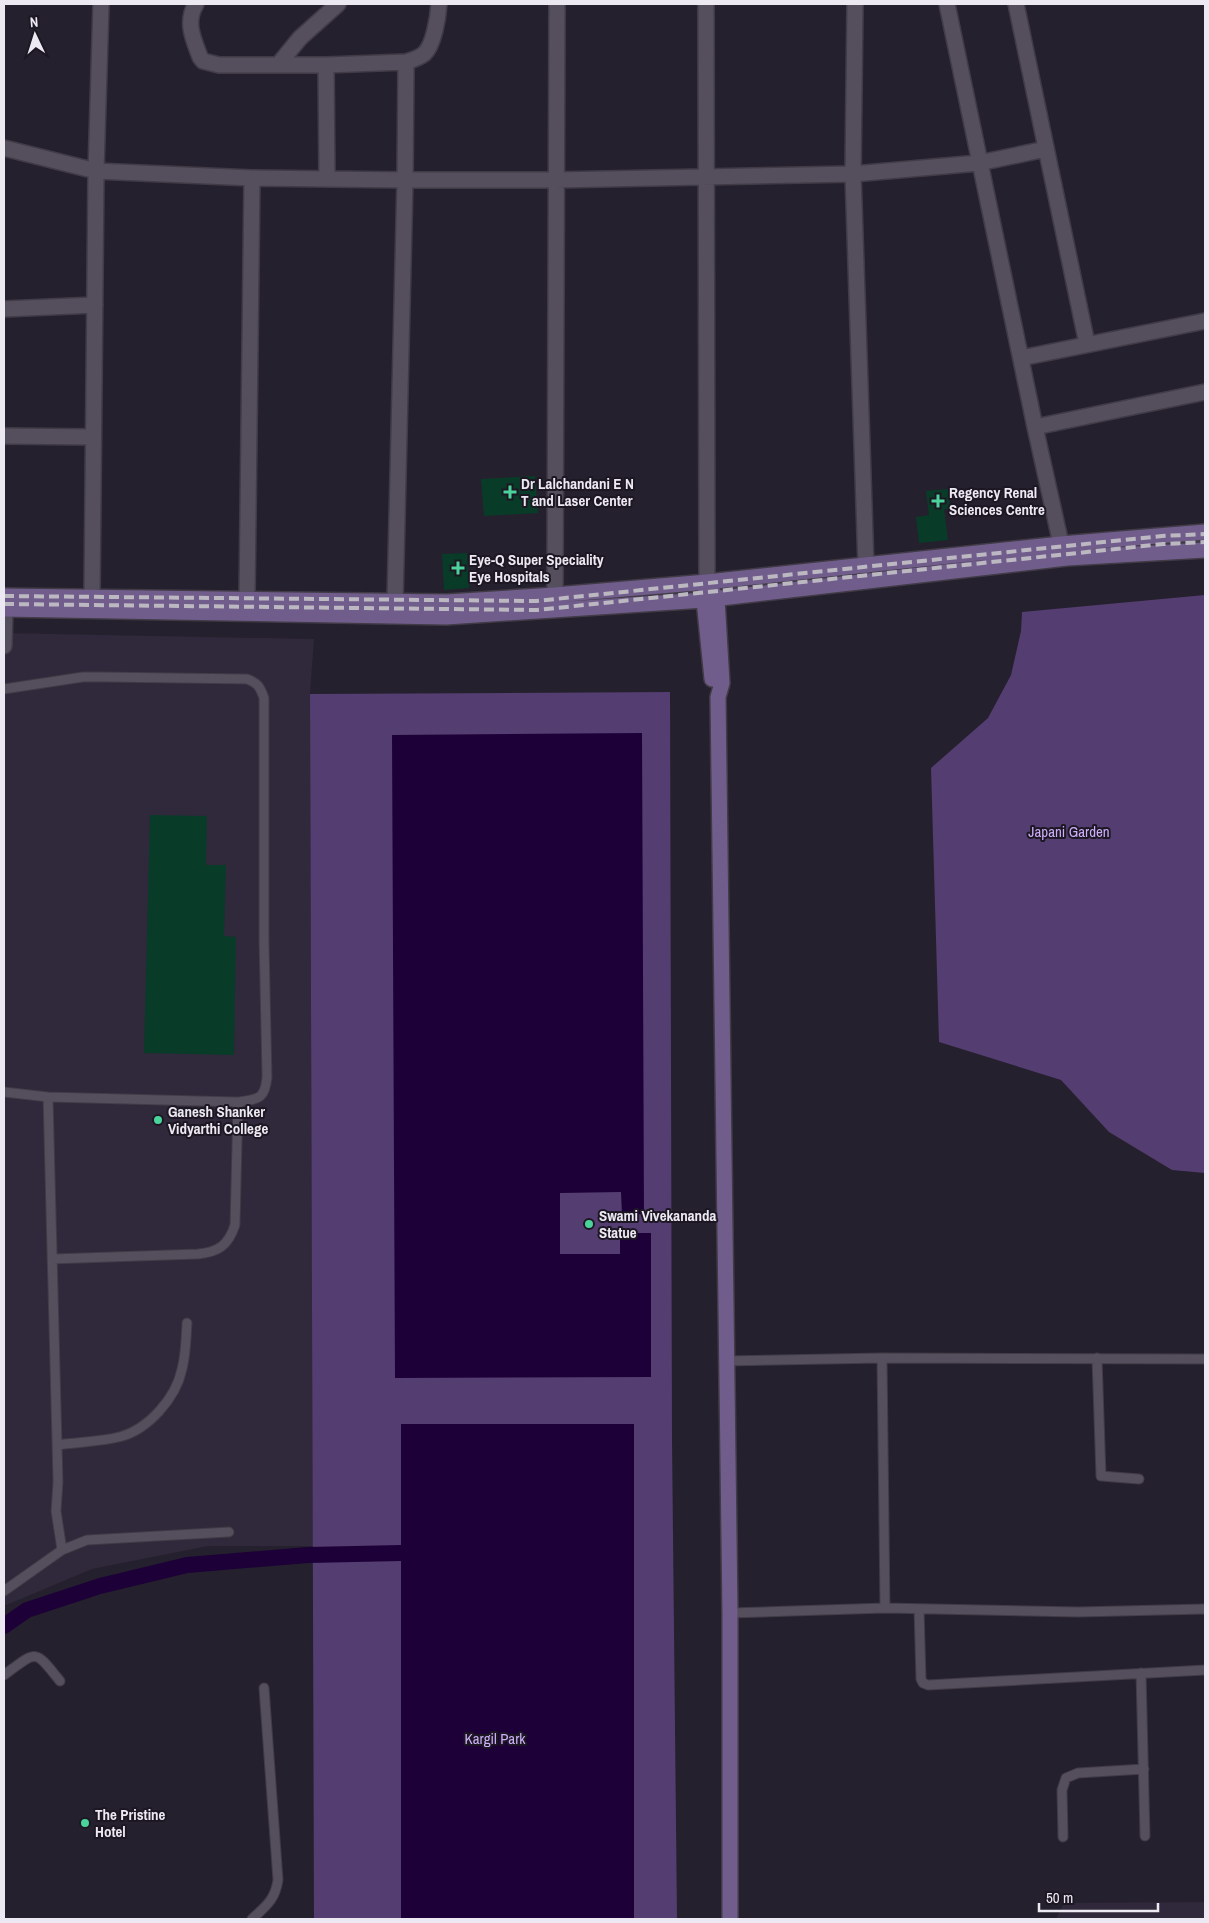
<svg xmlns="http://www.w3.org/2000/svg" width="1209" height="1923" font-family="'Archivo Narrow',sans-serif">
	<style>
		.built { fill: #30283b }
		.green { fill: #543d70 }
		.water { fill: #1d0038 }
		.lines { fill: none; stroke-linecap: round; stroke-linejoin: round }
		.canal { stroke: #1d0038; stroke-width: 16 }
		.building { fill: #083c29 }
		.lane-casing { stroke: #403b46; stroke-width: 11 }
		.street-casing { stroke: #403b46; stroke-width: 18 }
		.secondary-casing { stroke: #403b46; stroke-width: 18 }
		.lane { stroke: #544e5d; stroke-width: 9 }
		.street { stroke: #544e5d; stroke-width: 15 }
		.secondary { stroke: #715d8b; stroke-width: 15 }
		.rail { stroke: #bcb8c2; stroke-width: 4; stroke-dasharray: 10 5; stroke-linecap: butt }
		.poi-dot { fill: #4ad49c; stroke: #1c1723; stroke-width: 2 }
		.labels { text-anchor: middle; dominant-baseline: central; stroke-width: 4; stroke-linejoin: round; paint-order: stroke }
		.poi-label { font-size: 15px; font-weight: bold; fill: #ece9f2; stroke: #1c1723; text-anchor: start }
		.park-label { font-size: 15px; fill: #cdaef9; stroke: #1c1723 }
	</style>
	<rect width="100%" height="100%" fill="#25202d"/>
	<!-- built -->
	<path class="built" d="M4,633L314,639L310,694L313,1546H208L92,1569L4,1606Z
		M1205,1902V1919H1056L1064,1903Z"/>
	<!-- green -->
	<path class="green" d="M1205,595V1173L1172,1170L1109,1132L1061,1080L939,1042L931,768L988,718L1011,675L1021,631L1022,612Z
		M670,692L672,1439L677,1919H314L310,694Z"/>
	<!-- water -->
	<path class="water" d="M642,733L644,1214L622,1215L621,1192L560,1193V1254H620V1233H651V1377L395,1378L392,735Z
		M401,1424H634V1919H401Z"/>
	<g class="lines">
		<!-- canal -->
		<path class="canal" d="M4,1626L27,1610L100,1586L187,1565L308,1555L401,1553"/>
	</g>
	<!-- building -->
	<path class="building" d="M535,476L538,513L484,516L481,479Z
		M948,489L950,509H944L948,540L919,543L916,517L929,515L926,491Z
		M467,553L469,588L444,590L442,554Z
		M150,815L207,816L206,865H226L224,936L236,937L234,1055L144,1053Z"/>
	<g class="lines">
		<!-- lane casing -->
		<g class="lane-casing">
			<path id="lane" d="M4,689L83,677H103L247,679C258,683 260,687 264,698V941L267,1077C265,1099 259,1099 238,1102L48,1097L4,1092
				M48,1097L58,1482L56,1511L62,1550
				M52,1259L198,1254C218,1252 228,1246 235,1225L238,1102
				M1097,1358L1101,1476L1139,1479
				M725,1361L882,1358L1205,1359
				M57,1445C77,1442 99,1442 119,1437C148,1430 176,1398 182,1369C186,1354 186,1338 187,1323
				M4,1591L62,1550L87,1540L229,1532
				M885,1608L1078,1612L1205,1609
				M919,1609L921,1679L923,1683L928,1685L1205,1670
				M730,1613L885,1608L882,1358
				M1141,1673L1145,1836
				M4,1675C38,1650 34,1649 60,1681
				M1063,1837L1062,1790L1066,1778L1078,1773L1144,1769
				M252,1919C266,1906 275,1900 278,1880L264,1688"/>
		</g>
		<!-- street casing -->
		<g class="street-casing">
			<path id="street" d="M196,4C185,22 193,38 200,57L203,61L219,65H326
				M706,4L707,582
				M855,4L853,174L866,566
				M947,4L1035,427L1061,544
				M1016,4L1087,344
				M278,65L300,38L338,4
				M4,148L96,171L252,178L405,180H555L853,174L979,163L1046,149
				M327,179L326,65L406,62C412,60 419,58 424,54C434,45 438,17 439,4
				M4,309L95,305
				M1021,358L1205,321
				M1035,427L1205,392
				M4,436L93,437
				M555,595L557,4
				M92,597L96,171L101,4
				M247,599L252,178
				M395,602L405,180L406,62
				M4,646L5,609"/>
		</g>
		<!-- secondary casing -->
		<g class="secondary-casing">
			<path id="secondary" d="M707,582L717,599L722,683L718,697L730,1613V1919
				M706,590L704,600L712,679
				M4,596L447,602L555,595L707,582L1061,544L1205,532
				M4,609L446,617L704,600L1067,558L1205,550"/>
		</g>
		<!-- lane -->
		<use href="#lane" class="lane"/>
		<!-- street -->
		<use href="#street" class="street"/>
		<!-- secondary -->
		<use href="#secondary" class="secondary"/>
		<!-- rail -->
		<path class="rail" d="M4,596L536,601L1162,536L1205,534
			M4,604L537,610L1163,544L1205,542"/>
	</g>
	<!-- markers -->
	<g class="poi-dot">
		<path d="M507.5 484.5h5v5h5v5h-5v5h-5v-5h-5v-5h5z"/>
		<path d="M935.5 493.5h5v5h5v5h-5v5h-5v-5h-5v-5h5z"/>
		<path d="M455.5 560.5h5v5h5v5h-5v5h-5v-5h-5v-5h5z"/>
		<circle cx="158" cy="1120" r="5"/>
		<circle cx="589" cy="1224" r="5"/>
		<circle cx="85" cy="1823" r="5"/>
	</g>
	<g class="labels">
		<!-- poi labels -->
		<g class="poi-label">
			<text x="521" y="483">Dr Lalchandani E N<tspan x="521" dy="17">T and Laser Center</tspan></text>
			<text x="949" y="492">Regency Renal<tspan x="949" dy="17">Sciences Centre</tspan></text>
			<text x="469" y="559">Eye-Q Super Speciality<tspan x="469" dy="17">Eye Hospitals</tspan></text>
			<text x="168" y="1111">Ganesh Shanker<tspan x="168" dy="17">Vidyarthi College</tspan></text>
			<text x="599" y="1215">Swami Vivekananda<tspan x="599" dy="17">Statue</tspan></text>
			<text x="95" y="1814">The Pristine<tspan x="95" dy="17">Hotel</tspan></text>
		</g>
		<!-- park labels -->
		<g class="park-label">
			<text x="1069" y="831">Japani Garden</text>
			<text x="495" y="1738">Kargil Park</text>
		</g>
	</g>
	<!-- border -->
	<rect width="1209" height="1923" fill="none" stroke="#ece9f2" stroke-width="10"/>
	<!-- north arrow -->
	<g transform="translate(35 35) rotate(356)" stroke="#1c1723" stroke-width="4" paint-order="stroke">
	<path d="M0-4L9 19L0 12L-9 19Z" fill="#ece9f2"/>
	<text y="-8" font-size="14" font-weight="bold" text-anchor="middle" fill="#ece9f2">N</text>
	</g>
	<!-- scale -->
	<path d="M1039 1903v8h119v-8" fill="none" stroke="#ece9f2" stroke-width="2.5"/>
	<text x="1046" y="1903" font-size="15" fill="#ece9f2" stroke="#1c1723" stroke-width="4" paint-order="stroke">50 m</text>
</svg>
